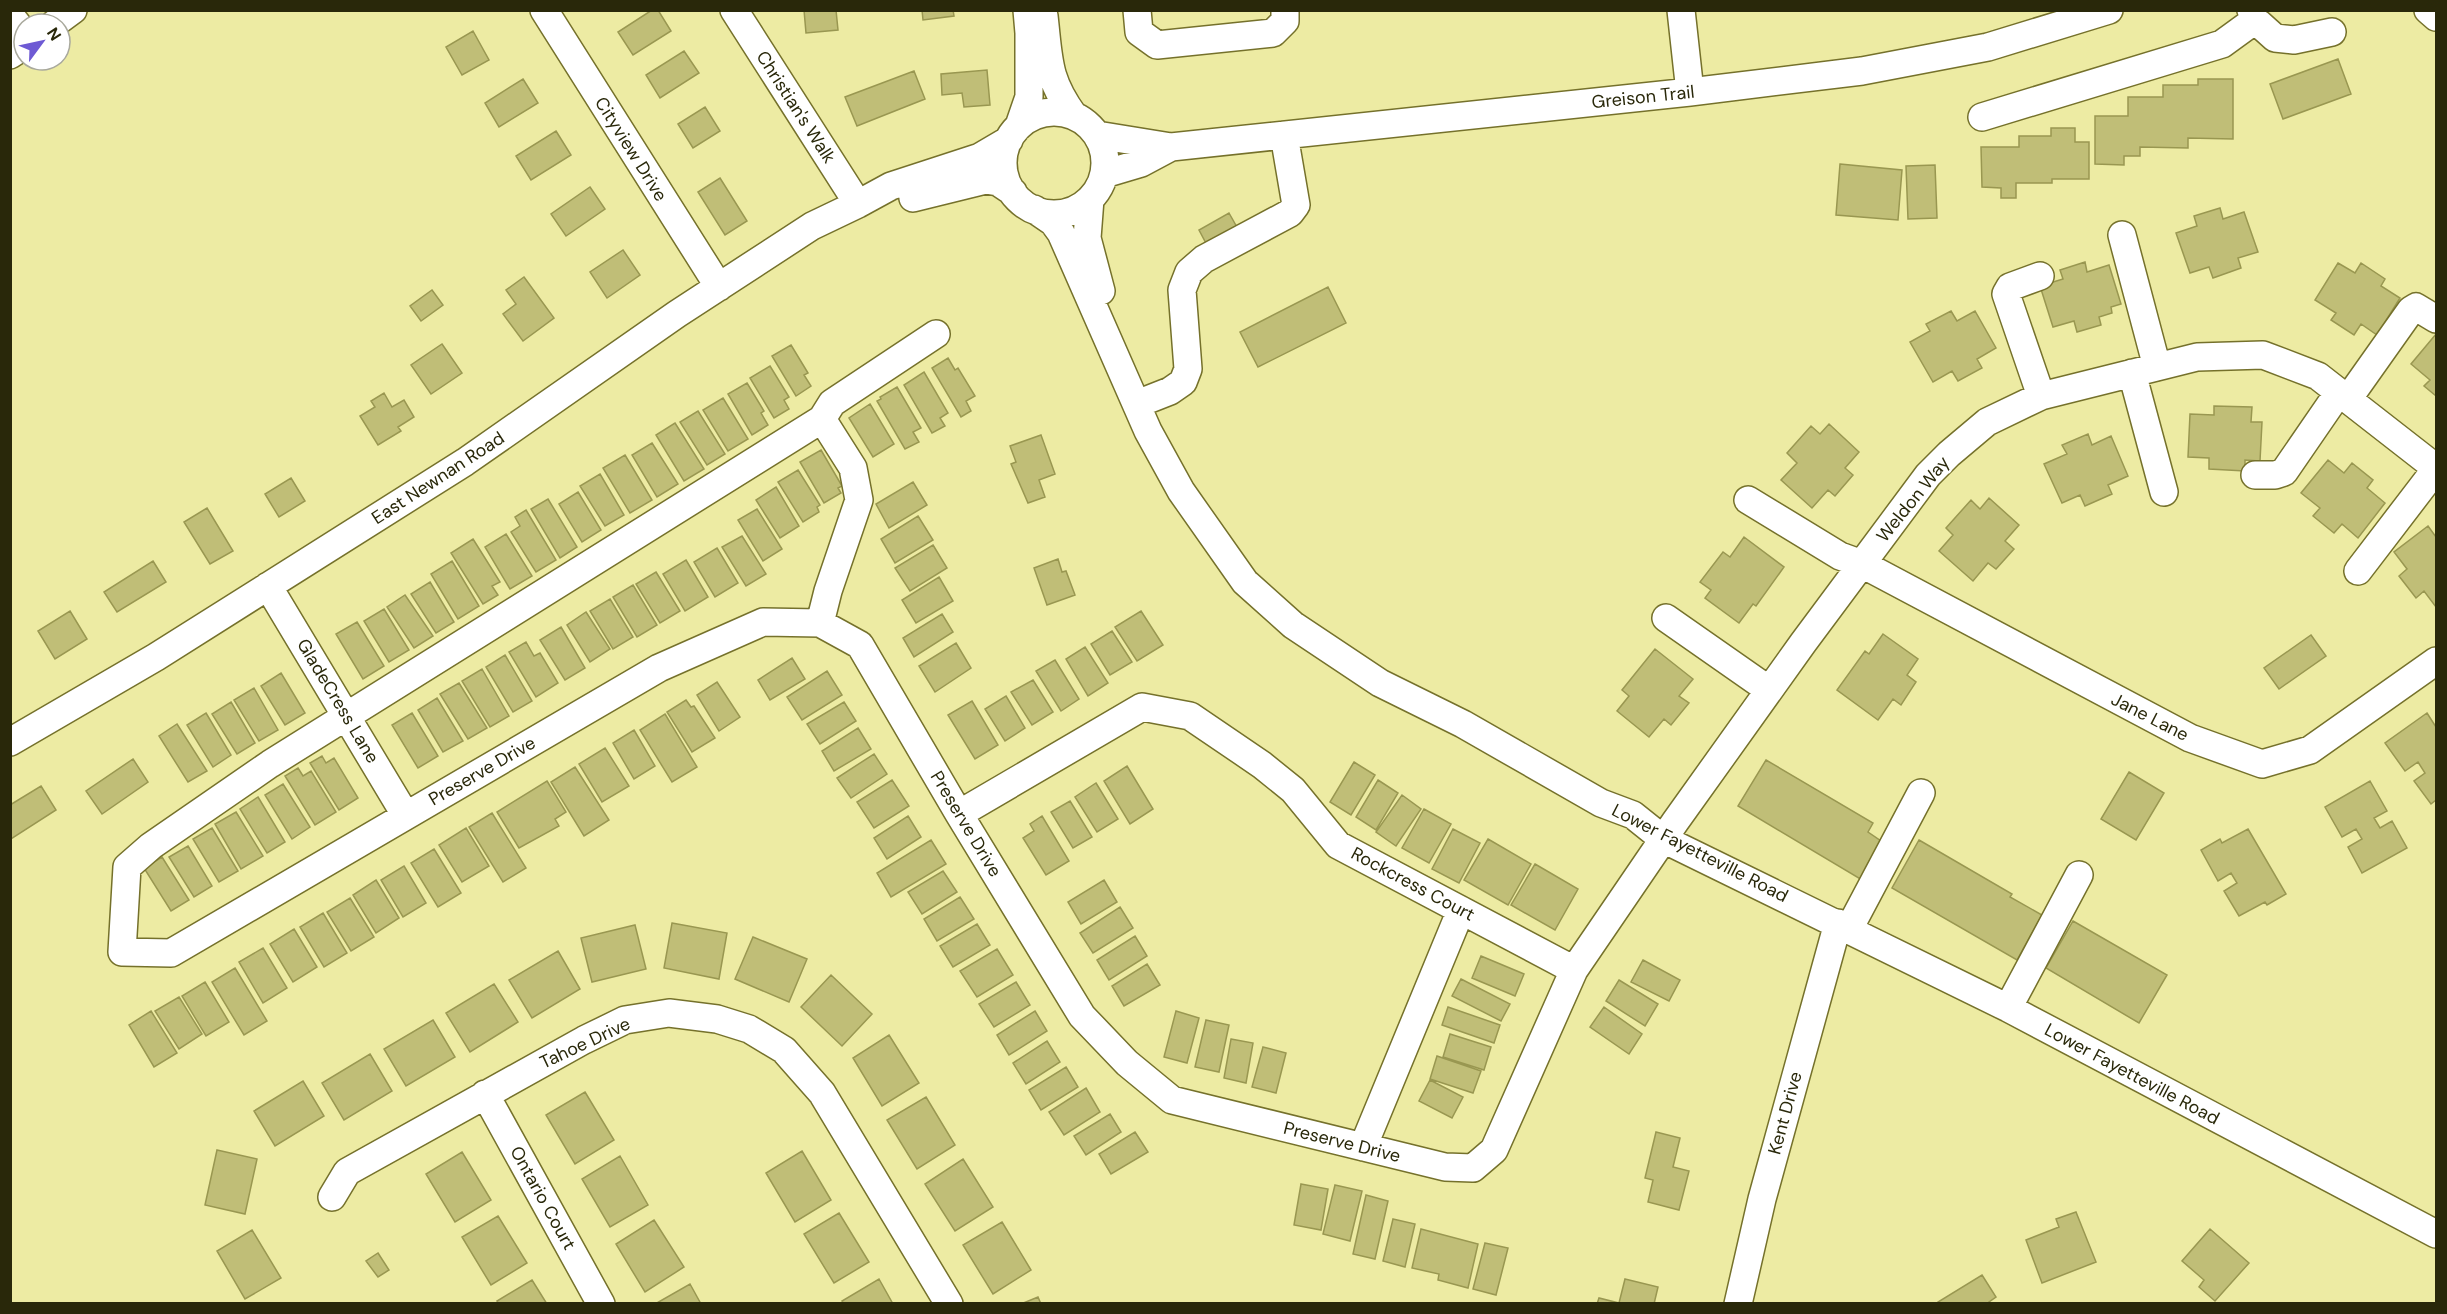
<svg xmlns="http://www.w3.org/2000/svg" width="2447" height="1314" font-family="'DM Sans',sans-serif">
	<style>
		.building { fill: #c0be77; stroke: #999751; stroke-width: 1.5 }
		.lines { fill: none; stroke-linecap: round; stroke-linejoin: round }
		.minor-casing { stroke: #75712b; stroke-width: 30 }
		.minor { stroke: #fff; stroke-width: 27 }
		.labels { text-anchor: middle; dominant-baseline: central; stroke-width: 4.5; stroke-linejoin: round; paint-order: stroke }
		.street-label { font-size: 18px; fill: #29280a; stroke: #fff }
	</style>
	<rect width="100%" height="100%" fill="#edeba3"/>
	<!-- building -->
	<path class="building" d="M652,10H658L671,31L633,55L618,32Z
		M804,10H836L838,30L806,33Z
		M922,10H953L954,16L923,20Z
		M473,31L489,60L462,75L446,47Z
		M684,51L699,73L660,98L646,75Z
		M2338,59L2351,94L2283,119L2270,84Z
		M987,70L990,105L964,107L962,93L942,95L941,74Z
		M914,71L925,99L857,126L845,97Z
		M523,79L538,103L499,127L485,103Z
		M2198,79H2233V139L2188,138V148L2140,147V156H2124V165L2095,164V116H2128V97H2163V85H2198Z
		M705,107L720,131L693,148L678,124Z
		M2051,128H2075V142H2089V179H2052V183H2016V198H2001V188L1982,187L1981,147H2019V136H2051Z
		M556,131L571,155L531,180L516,156Z
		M1840,164L1902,170L1898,220L1836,215Z
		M1935,165L1937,218L1908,219L1906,166Z
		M720,178L747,221L725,235L698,192Z
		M590,187L605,209L566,236L551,214Z
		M2220,208L2223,219L2244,212L2258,252L2238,258L2241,268L2213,278L2209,267L2190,273L2176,233L2197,226L2194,216Z
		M1229,213L1238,229L1208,247L1199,230Z
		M623,250L640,275L607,298L590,272Z
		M2085,262L2087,272L2109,265L2121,304L2111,307L2112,313L2099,317L2101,325L2077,332L2074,321L2053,327L2040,286L2063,279L2060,270Z
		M2338,263L2355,273L2361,263L2385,279L2381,286L2400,298L2377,335L2361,324L2354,335L2331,320L2336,313L2315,300Z
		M524,277L554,318L523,341L503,314L516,304L506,290Z
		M1328,287L1346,323L1258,367L1240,332Z
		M432,290L443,305L421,321L410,306Z
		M1951,311L1957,321L1975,311L1996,348L1977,359L1982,368L1958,381L1952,371L1933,382L1910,342L1930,331L1926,324Z
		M2436,334V396L2424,386L2430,380L2411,364Z
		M442,344L462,373L431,394L411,365Z
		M791,345L808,373L804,375L811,386L796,396L772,356Z
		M948,358L955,370L958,368L975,396L966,401L971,411L961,417L932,368Z
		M770,366L789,397L784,400L789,409L774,418L750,378Z
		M924,372L948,413L940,418L945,426L932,433L904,385Z
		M747,383L764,411L761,413L768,425L752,435L728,394Z
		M897,387L921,428L913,432L919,442L905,449L877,401L881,399L880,397Z
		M384,393L392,407L404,400L414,417L398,427L401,431L378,445L360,416L375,407L371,401Z
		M723,398L748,439L728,451L703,410Z
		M870,404L894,444L873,457L849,418Z
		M2214,406L2252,407L2251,422H2262L2260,461L2245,460V471L2209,469V458L2188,457L2190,414L2214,415Z
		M698,411L725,454L707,465L680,422Z
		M675,423L704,469L684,481L656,435Z
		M1829,424L1859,452L1845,468L1853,475L1835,496L1828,490L1812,508L1781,480L1797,463L1787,453L1811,426L1820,434Z
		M2088,434L2092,445L2111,436L2128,476L2108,485L2112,494L2085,506L2080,495L2062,503L2044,464L2067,454L2062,445Z
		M1041,435L1055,474L1039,480L1045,497L1028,503L1011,464L1016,462L1010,446Z
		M652,443L678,484L657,497L632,455Z
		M821,450L842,486L838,488L841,493L824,503L800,462Z
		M625,455L652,500L630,513L603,468Z
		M2328,460L2344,473L2352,463L2373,480L2367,488L2385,503L2358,538L2342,524L2334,533L2313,516L2320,508L2301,493Z
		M798,470L820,505L817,507L819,512L803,522L778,482Z
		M600,474L624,515L605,526L580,486Z
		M291,478L305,501L279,517L265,494Z
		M913,482L927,505L889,528L876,504Z
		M776,487L799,526L780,538L756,500Z
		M578,492L601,530L582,542L559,504Z
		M1989,498L2019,525L2005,541L2014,549L1996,569L1988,563L1973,581L1939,551L1953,535L1946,528L1971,500L1980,509Z
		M548,499L577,547L560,558L531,509Z
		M207,508L233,551L210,564L184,522Z
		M757,509L782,549L763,561L738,520Z
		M526,510L556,560L536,572L511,532L520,526L515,517Z
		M918,516L933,540L895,563L881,539Z
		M2428,526L2436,537V607L2424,591L2416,598L2399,576L2407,569L2394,552Z
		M506,534L532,576L510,589L485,547Z
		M742,536L766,574L746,586L722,547Z
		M1744,537L1784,567L1756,606L1753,604L1739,623L1705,598L1711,590L1700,582L1723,552L1730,557Z
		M473,539L500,582L492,586L498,595L483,604L451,553Z
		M933,545L947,568L910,591L895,568Z
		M717,548L738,583L715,597L694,562Z
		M1058,559L1062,572L1066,571L1075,595L1047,605L1034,568Z
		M686,560L708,597L685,611L663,574Z
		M153,561L166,582L117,612L104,592Z
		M452,561L479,606L458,619L431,574Z
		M656,572L680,611L660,623L636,584Z
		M939,577L953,601L916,623L902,600Z
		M430,582L454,622L436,633L411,594Z
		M633,585L657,625L637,637L613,597Z
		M405,595L433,636L414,648L387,607Z
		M610,599L633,637L613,649L590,611Z
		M384,609L409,650L389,662L364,621Z
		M70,611L87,639L55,659L38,631Z
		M1141,611L1163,645L1137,661L1115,627Z
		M586,612L610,649L590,662L567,625Z
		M942,614L953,632L914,657L903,638Z
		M357,622L384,666L363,679L336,634Z
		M561,627L585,668L565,680L540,640Z
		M1112,631L1132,662L1110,675L1091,644Z
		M1883,634L1918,659L1907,675L1916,682L1901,705L1893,699L1878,720L1837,690L1865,651L1869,654Z
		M2311,635L2326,656L2279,689L2264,668Z
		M526,642L534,656L540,653L558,683L536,697L509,652Z
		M956,643L971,668L935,692L919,666Z
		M1085,647L1108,683L1088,696L1066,659Z
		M1655,649L1693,679L1679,696L1689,703L1671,725L1664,719L1649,737L1617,711L1629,696L1622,690Z
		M505,655L532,701L513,712L486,667Z
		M792,658L805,679L770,700L758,680Z
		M1055,660L1079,699L1061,711L1036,671Z
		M482,669L509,716L490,727L462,681Z
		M827,671L842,695L802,720L787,697Z
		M281,673L305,713L285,725L261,686Z
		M1033,680L1053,712L1032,725L1011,692Z
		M717,682L740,717L719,731L697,695Z
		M459,683L487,728L468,739L440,694Z
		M254,688L278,730L259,741L234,700Z
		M1006,696L1025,728L1005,741L985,709Z
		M437,698L463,741L443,752L418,710Z
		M686,700L691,707L694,706L715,738L692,752L667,712Z
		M972,701L998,745L975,759L948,715Z
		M231,702L255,743L237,754L212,714Z
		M844,702L856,721L820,744L807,724Z
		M206,713L231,755L213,767L187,725Z
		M412,713L438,756L418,768L392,725Z
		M2427,713L2436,727V800L2431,804L2414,781L2425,773L2418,762L2405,771L2385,743Z
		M665,714L697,767L672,782L640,730Z
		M177,724L207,771L188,782L159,736Z
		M858,728L871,749L834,771L822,751Z
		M634,730L655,766L634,779L613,743Z
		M605,748L629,786L602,802L579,764Z
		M874,754L887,774L851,798L837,778Z
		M322,756L326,763L334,758L358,798L339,810L310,763Z
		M133,759L148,782L102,814L86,791Z
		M1766,760L1873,823L1868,832L1884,843L1862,880L1738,806Z
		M1354,762L1375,775L1351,815L1330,802Z
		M1127,766L1153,809L1130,824L1104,781Z
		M575,767L609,820L584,836L551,782Z
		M298,768L303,776L311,771L336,812L315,825L285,776Z
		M2129,772L2164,793L2136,840L2101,819Z
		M892,780L909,806L874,828L857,802Z
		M1378,780L1398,793L1376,830L1356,817Z
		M547,781L566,812L555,819L559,826L519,848L497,812Z
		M2370,781L2387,811L2374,818L2380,828L2392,821L2407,848L2362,873L2348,847L2362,839L2356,829L2342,837L2325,807Z
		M1096,783L1118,819L1097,832L1075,797Z
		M283,784L310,827L292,839L265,795Z
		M41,786L56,810L11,839L10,805Z
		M1402,795L1421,809L1396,846L1376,832Z
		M258,797L285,842L267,853L240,809Z
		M1070,801L1092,837L1073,848L1051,812Z
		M1424,809L1451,824L1429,863L1402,848Z
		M236,812L263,856L241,869L215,824Z
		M492,813L526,868L503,882L469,827Z
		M908,816L921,837L887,859L874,838Z
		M1042,816L1069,861L1046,875L1023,838L1034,831L1030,824Z
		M212,828L238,871L219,882L193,839Z
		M466,828L489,866L462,882L439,845Z
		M1453,829L1480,843L1459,883L1432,869Z
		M2248,829L2286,894L2267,905L2265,902L2239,916L2224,891L2237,883L2231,873L2218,881L2201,850L2220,839L2222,843Z
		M1488,839L1531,864L1508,905L1464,880Z
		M931,840L946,864L891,897L877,873Z
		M1919,840L2012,894L2010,897L2042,915L2017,960L1892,888Z
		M188,846L212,886L194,897L169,857Z
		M434,849L461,893L438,907L411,863Z
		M162,857L189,900L171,911L144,868Z
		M1535,864L1578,889L1555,930L1511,905Z
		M404,866L426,903L403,917L381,880Z
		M943,871L957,892L922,914L908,892Z
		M376,880L399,918L376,933L353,895Z
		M1104,880L1117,902L1081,924L1068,902Z
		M960,897L974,919L937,941L924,919Z
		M350,898L374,937L351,951L327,912Z
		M1120,907L1133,928L1093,953L1080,933Z
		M323,913L347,953L324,967L300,927Z
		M2073,921L2167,975L2139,1023L2046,968Z
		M672,923L727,933L719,979L664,968Z
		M977,924L990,945L953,967L940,946Z
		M635,925L646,969L592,982L581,938Z
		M294,929L317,967L293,982L270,944Z
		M1135,936L1147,956L1109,980L1097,960Z
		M753,937L807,959L789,1002L735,979Z
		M263,948L287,988L263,1003L239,962Z
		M997,949L1013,975L977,997L960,971Z
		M558,951L580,989L532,1018L509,980Z
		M1481,956L1524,974L1515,996L1472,978Z
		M1643,960L1680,980L1669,1001L1631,982Z
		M1147,964L1160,985L1124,1006L1112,986Z
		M235,968L267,1021L244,1035L212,982Z
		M831,975L872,1014L842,1046L801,1007Z
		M1461,979L1510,1004L1501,1021L1452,996Z
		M1619,980L1658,1004L1645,1026L1606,1001Z
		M205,982L229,1022L206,1036L182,996Z
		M1016,982L1030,1005L994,1027L979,1004Z
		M494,984L518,1022L470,1052L446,1013Z
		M179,997L202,1034L179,1049L155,1011Z
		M1448,1007L1500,1025L1494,1043L1442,1025Z
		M1604,1007L1642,1034L1629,1054L1590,1027Z
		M151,1011L177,1053L154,1067L129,1025Z
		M1035,1011L1047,1031L1009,1055L997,1035Z
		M1176,1011L1199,1018L1187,1063L1164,1057Z
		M433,1020L455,1057L406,1086L384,1049Z
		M1206,1020L1229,1025L1219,1072L1195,1067Z
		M1450,1034L1491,1047L1484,1070L1443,1057Z
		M889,1035L919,1083L882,1106L853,1058Z
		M1231,1039L1253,1043L1246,1083L1224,1078Z
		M1047,1041L1060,1062L1026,1084L1013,1063Z
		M1263,1047L1286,1053L1276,1093L1252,1087Z
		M370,1054L392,1091L344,1120L322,1083Z
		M1437,1056L1481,1071L1473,1093L1430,1079Z
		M1066,1067L1078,1087L1041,1110L1029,1090Z
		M1430,1080L1463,1097L1452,1118L1419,1101Z
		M303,1081L324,1116L275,1146L254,1111Z
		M1086,1088L1100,1112L1064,1135L1049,1112Z
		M585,1092L614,1140L575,1164L546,1115Z
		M926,1097L955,1145L917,1169L887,1120Z
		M1110,1114L1121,1132L1086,1155L1074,1136Z
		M1135,1132L1148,1152L1111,1174L1099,1154Z
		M1656,1132L1680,1138L1673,1167L1689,1171L1679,1210L1648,1202L1653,1180L1645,1178Z
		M217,1150L257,1159L245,1214L205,1205Z
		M802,1151L831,1200L795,1222L766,1173Z
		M462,1152L491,1200L455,1222L426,1174Z
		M620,1156L648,1205L610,1227L582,1179Z
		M963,1159L993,1207L955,1231L925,1184Z
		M1301,1184L1328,1189L1321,1230L1294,1225Z
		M1335,1185L1362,1191L1350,1241L1323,1234Z
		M1366,1195L1388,1201L1375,1259L1353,1254Z
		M2076,1212L2096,1262L2042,1283L2026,1240L2059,1227L2056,1219Z
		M839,1213L869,1262L834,1283L804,1234Z
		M498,1216L527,1263L491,1285L462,1237Z
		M1393,1219L1415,1224L1405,1267L1383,1261Z
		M654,1220L684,1267L645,1292L616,1244Z
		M1002,1222L1031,1270L993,1294L963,1245Z
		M1421,1229L1478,1244L1468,1288L1438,1280L1439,1274L1412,1268Z
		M2210,1229L2249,1263L2215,1301L2199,1287L2204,1280L2182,1261Z
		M252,1230L281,1278L245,1299L217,1251Z
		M1485,1243L1508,1248L1496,1295L1473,1289Z
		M378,1253L389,1270L378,1277L366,1261Z
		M1982,1275L1996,1297L1986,1304H1939L1938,1302Z
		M879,1279L893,1304H844L842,1301Z
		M1625,1279L1658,1287L1654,1304H1597L1599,1298L1619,1303Z
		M532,1280L547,1304H499L497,1301Z
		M690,1284L701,1304H655Z
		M1038,1297L1041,1304H1021Z"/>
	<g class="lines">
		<!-- minor casing -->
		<g class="minor-casing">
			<path id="minor" d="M544,10L719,287
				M734,10L858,204
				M1137,10L1139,32L1157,45L1273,33L1285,21V10
				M1681,10L1690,92
				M2428,10L2436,17
				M10,15L24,33
				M1044,16C1049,60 1047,79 1074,116
				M2255,20L2275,38L2294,40L2332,32
				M54,24L73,10
				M10,55L24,46
				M1003 163a51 51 0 1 1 102 0a51 51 0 1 1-102 0Z
				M1982,117L2222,44L2255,20L2251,10
				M1019,126L1029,97V33L1027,10
				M1097,135L1171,147L1690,92L1862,71L1988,47L2109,10
				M1104,174L1141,163L1171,147
				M913,198L986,180L998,182L1013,192
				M1090,199L1087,238L1101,291
				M1034,209L1053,222L1061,233L1148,431L1181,491L1245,582L1293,625L1380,683L1463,724L1601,803L1633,815L1663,839L2008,1008L2436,1234
				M2122,235L2157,367
				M2040,276L2010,287L2006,294L2041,396
				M936,334L832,403L822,419L270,764L151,846L127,867L122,952L171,953L659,668L763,622L820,623L860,645L959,814L1082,1016L1127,1063L1172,1100L1445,1167L1473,1168L1494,1150L1574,970L1675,822L1803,643L1928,475L1949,454L1987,422L2041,396L2197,357L2263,355L2318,376L2436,468
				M2132,373L2164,492
				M2348,399L2411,310L2416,307L2436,319
				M1137,404L1170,391L1183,382L1188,369L1182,290L1189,272L1204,259L1290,213L1296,205L1284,135
				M2255,475H2275L2284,472L2339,392
				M1748,500L1840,556L1862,564L2190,738L2262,764L2310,750L2436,661
				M2358,571L2436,469
				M268,586L406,816
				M1666,618L1769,690
				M820,623L828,591L859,500L853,468L822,419
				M10,742L156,657L465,462L677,314L812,226L858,204L891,186L980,157L1009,140
				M959,814L1142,707L1190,716L1262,765L1293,790L1338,845L1574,970
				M1849,929L1921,793
				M2008,1008L2079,875
				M485,1094L601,1304
				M1363,1147L1461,910
				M332,1197L347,1172L584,1040L625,1020L669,1013L717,1019L749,1029L784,1050L822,1093L949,1304
				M1738,1304L1762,1199L1838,923"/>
		</g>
		<!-- minor -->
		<use href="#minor" class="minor"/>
	</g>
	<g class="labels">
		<!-- street labels -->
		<g class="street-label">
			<text transform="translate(1643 97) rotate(-6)">Greison Trail</text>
			<text transform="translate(796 107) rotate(57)">Christian's Walk</text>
			<text transform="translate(631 149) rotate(58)">Cityview Drive</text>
			<text transform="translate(438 478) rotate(-33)">East Newnan Road</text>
			<text transform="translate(1913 499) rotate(-51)">Weldon Way</text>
			<text transform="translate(338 701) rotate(59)">GladeCress Lane</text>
			<text transform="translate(2150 717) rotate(27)">Jane Lane</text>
			<text transform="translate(482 771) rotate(-30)">Preserve Drive</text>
			<text transform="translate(966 824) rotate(59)">Preserve Drive</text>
			<text transform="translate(1700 853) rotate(27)">Lower Fayetteville Road</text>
			<text transform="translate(1413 884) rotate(28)">Rockcress Court</text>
			<text transform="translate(585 1043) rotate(-25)">Tahoe Drive</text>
			<text transform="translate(2132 1074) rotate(28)">Lower Fayetteville Road</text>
			<text transform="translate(1785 1113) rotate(-75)">Kent Drive</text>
			<text transform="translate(1342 1142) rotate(14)">Preserve Drive</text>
			<text transform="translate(543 1198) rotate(61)">Ontario Court</text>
		</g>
	</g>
	<!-- border -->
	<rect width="2447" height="1314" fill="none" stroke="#29280a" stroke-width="24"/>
	<!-- north arrow -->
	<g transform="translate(42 42) rotate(57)"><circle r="28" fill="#ffffff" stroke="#a9a99d" stroke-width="1.5"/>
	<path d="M0-4.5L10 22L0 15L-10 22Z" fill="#6e5ad4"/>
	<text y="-9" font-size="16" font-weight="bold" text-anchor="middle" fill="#29280a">N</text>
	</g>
</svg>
